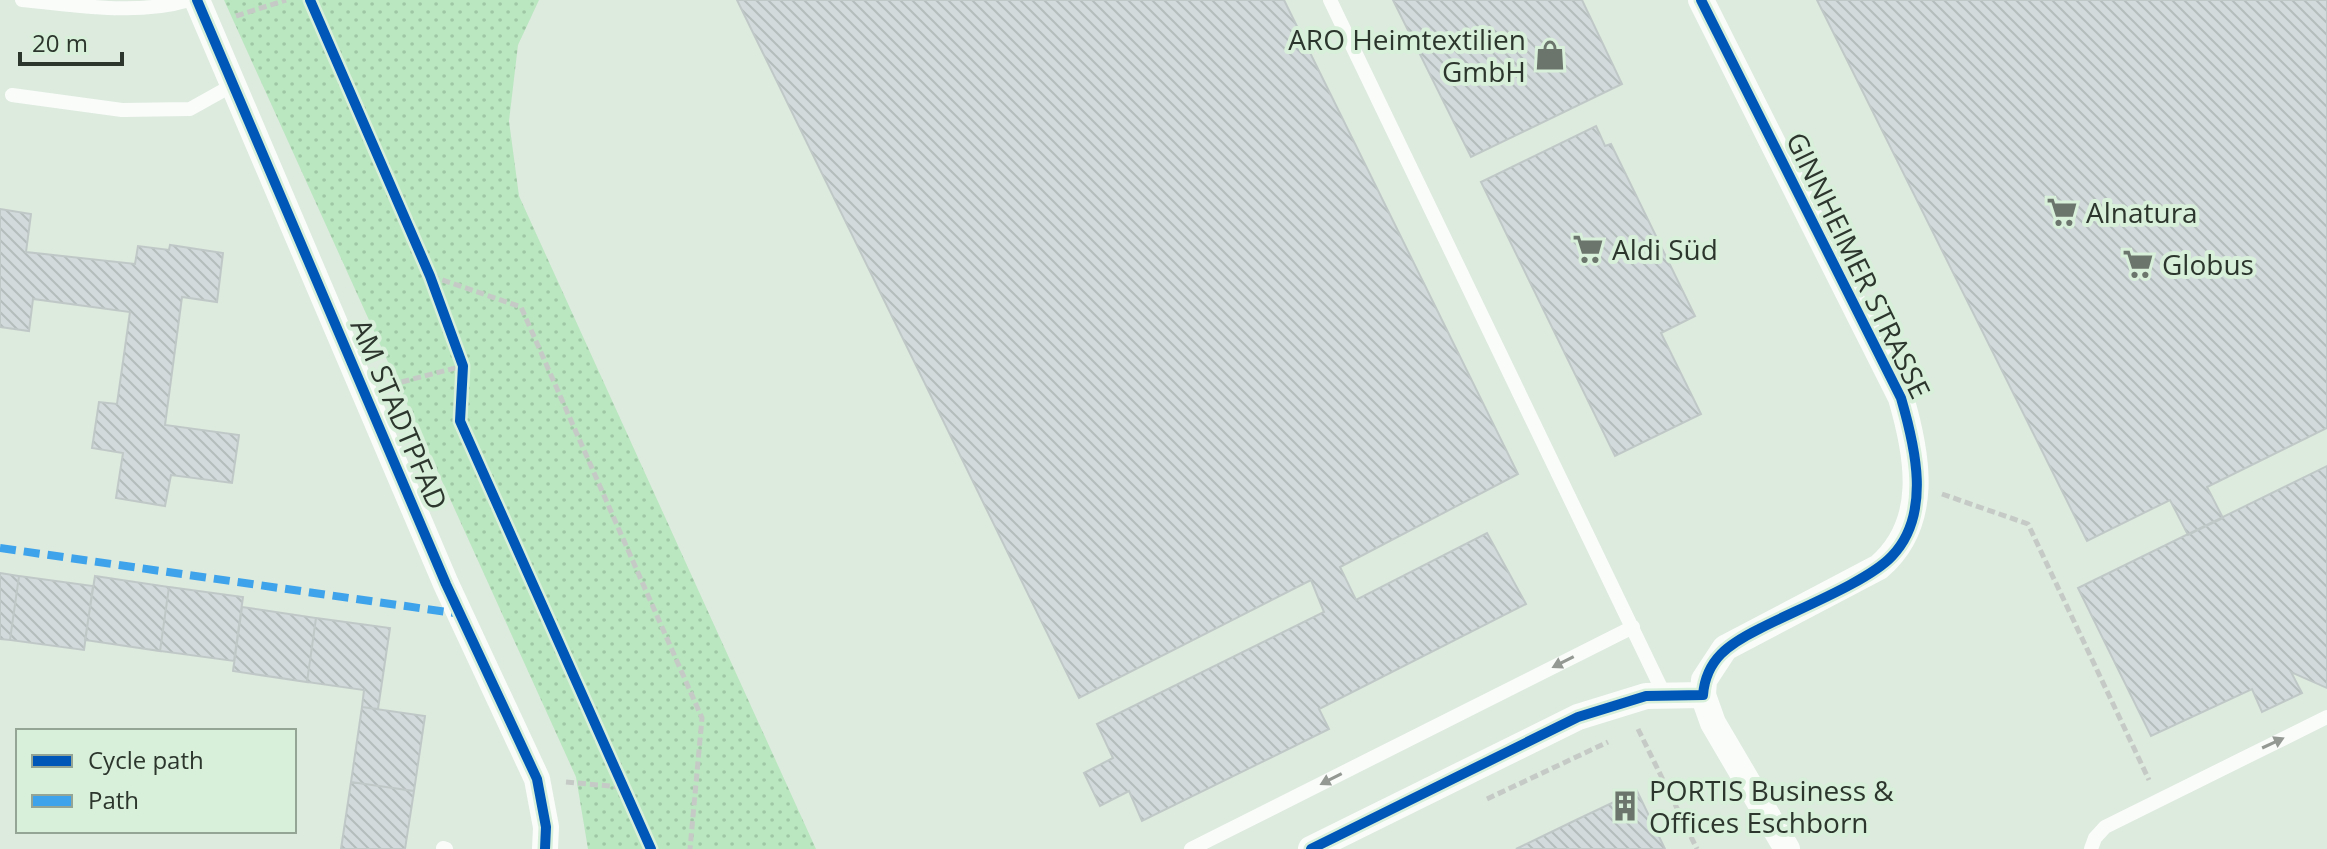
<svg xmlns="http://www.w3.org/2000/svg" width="2327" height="849" font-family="'Open Sans',sans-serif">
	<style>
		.park { fill: url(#park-dots) }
		.building { fill: url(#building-back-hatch); stroke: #c0c8c7; stroke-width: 2 }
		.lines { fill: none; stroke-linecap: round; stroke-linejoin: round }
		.path { stroke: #c6cac6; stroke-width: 5; stroke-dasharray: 8 4; stroke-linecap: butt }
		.service { stroke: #fafcfa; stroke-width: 14 }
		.minor { stroke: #fafcfa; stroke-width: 26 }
		.quiet { stroke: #3ea3eb; stroke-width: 8; stroke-dasharray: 16 8; stroke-linecap: butt }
		.cycleway-casing { stroke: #d8efda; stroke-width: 15 }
		.cycleway { stroke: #0057b8; stroke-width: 10 }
		.oneway { fill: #949994 }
		.labels { text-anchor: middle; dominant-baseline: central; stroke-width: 8; stroke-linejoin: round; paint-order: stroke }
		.poi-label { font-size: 28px; fill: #2d362d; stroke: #d8efda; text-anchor: start }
		.street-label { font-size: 28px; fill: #2d362d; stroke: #d8efda }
	</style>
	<defs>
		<pattern id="park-dots" width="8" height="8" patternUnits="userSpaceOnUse" patternTransform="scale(2)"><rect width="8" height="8" fill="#bae7c0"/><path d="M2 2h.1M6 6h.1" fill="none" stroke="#a0c7a5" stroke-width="1.8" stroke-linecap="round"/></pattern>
		<pattern id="building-back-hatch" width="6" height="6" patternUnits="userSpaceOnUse" patternTransform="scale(2)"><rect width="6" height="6" fill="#d2dadb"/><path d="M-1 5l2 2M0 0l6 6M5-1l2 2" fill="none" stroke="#b5bcbc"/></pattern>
	</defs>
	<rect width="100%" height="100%" fill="#ddeade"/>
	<!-- park -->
	<path class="park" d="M224,0H539L518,45L509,121L519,196L816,849H588L576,777Z"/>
	<!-- building -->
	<path class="building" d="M737,0H1284L1518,474L1340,567L1356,600L1487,533L1526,604L1319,709L1329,729L1142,821L1129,791L1100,806L1084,773L1113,758L1097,724L1324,612L1311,580L1079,698Z
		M1393,0H1582L1622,84L1471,157Z
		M1817,0H2327V428L2207,487L2223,518L2188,535L2170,500L2087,541Z
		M1596,126L1605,146L1611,144L1695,316L1661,333L1701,414L1615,456L1481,182Z
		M0,209L31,214L26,252L135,264L138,246L169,250L170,245L223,253L217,302L182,297L165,425L239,435L232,483L171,475L165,506L116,498L123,453L92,448L99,402L117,404L130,312L33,299L29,331L0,327Z
		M2327,466V688L2291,672L2302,693L2262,712L2252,689L2151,736L2078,588Z
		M0,573L19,576L10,640L0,639Z
		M19,576L93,586L84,650L10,640Z
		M95,576L169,587L160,651L85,640Z
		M169,587L243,597L234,661L160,651Z
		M242,607L316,618L307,682L233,671Z
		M316,618L390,628L378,709L362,707L364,690L307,682Z
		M362,707L425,716L414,791L351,782Z
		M351,782L414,791L405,849H341Z
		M1637,791L1665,849H1516L1576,820Z"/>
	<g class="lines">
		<!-- path -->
		<path class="path" d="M310,0L430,276L463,366L460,421L651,849
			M236,16L286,0
			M431,276L521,307L702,718L690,849
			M390,385L463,366
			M1942,494L2028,524L2149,780
			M1638,729L1697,849
			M566,782L620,787
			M1487,799L1608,742"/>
		<!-- service -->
		<path class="service" d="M22,0C77,5 136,16 189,0
			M1330,0L1664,694
			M12,95L122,110L190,109L233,85
			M443,848L446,849
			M1191,849L1633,627
			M2091,849L2095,838L2105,827L2327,717"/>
		<!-- minor -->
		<path class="minor" d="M197,0L446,584L537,779L546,827L545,849
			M1701,0L1901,398C1918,456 1930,523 1879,567L1725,648L1704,680L1703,695L1713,723L1787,849
			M1311,849L1578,717L1646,696L1703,695"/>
		<!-- quiet -->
		<path class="quiet" d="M0,548L461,614"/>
		<!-- cycleway casing -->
		<g class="cycleway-casing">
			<path id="cycleway" d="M197,0L446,584L537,779L546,827L545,849
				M310,0L430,276L463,366L460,421L651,849
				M1311,849L1578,717L1646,696L1703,695C1706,659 1729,644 1759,629C1793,611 1868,582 1892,556C1932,514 1915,446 1901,398L1701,0"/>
		</g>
		<!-- cycleway -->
		<use href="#cycleway" class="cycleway"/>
	</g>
	<!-- one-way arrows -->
	<defs><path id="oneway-solid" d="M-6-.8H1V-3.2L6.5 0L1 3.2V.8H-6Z" transform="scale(2)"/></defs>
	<g class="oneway">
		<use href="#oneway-solid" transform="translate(1563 662) rotate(153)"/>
		<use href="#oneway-solid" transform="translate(2273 743) rotate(-25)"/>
		<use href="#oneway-solid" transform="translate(1331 779) rotate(153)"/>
	</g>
	<!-- icons -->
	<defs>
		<g id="shop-bare" transform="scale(2.4)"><path d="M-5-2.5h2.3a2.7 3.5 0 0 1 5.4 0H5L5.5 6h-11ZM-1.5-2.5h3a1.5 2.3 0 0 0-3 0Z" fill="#6b756b" stroke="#d8efda" stroke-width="2.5" paint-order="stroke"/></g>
		<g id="supermarket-bare" transform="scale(2.4)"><path d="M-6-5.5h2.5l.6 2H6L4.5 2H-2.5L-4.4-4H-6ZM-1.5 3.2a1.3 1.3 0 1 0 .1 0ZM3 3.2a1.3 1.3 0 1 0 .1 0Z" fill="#6b756b" stroke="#d8efda" stroke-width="2.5" paint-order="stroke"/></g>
		<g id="building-bare" transform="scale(2.4)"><path d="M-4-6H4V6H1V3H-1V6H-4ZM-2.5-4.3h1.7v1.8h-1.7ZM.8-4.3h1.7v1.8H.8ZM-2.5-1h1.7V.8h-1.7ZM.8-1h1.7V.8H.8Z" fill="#6b756b" stroke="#d8efda" stroke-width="2.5" paint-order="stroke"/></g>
	</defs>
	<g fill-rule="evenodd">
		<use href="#shop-bare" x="1550" y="55"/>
		<use href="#supermarket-bare" x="2062" y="212"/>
		<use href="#supermarket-bare" x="1588" y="249"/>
		<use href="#supermarket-bare" x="2138" y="264"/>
		<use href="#building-bare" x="1625" y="806"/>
	</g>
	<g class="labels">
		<!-- poi labels -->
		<g class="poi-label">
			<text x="1526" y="39" text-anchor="end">ARO Heimtextilien<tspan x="1526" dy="32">GmbH</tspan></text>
			<text x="2086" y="212">Alnatura</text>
			<text x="1612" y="249">Aldi Süd</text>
			<text x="2162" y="264">Globus</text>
			<text x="1649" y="790">PORTIS Business &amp;<tspan x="1649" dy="32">Offices Eschborn</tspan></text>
		</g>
		<!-- street labels -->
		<g class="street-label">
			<text transform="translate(1859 265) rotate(64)">GINNHEIMER STRASSE</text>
			<text transform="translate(400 414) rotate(67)">AM STADTPFAD</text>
		</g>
	</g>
	<!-- legend -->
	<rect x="16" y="729" width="280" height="104" fill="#d8efda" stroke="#94a595" stroke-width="2"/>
	<rect x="32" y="755" width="40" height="12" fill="#0057b8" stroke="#94a595" stroke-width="2"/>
	<text x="88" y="769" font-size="24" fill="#2d362d">Cycle path</text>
	<rect x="32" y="795" width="40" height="12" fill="#3ea3eb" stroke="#94a595" stroke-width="2"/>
	<text x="88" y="809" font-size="24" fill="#2d362d">Path</text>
	<!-- scale -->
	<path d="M20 52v12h102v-12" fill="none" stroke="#2d362d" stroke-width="4"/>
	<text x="32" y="52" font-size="24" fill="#2d362d" stroke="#d8efda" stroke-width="6" paint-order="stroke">20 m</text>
</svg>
